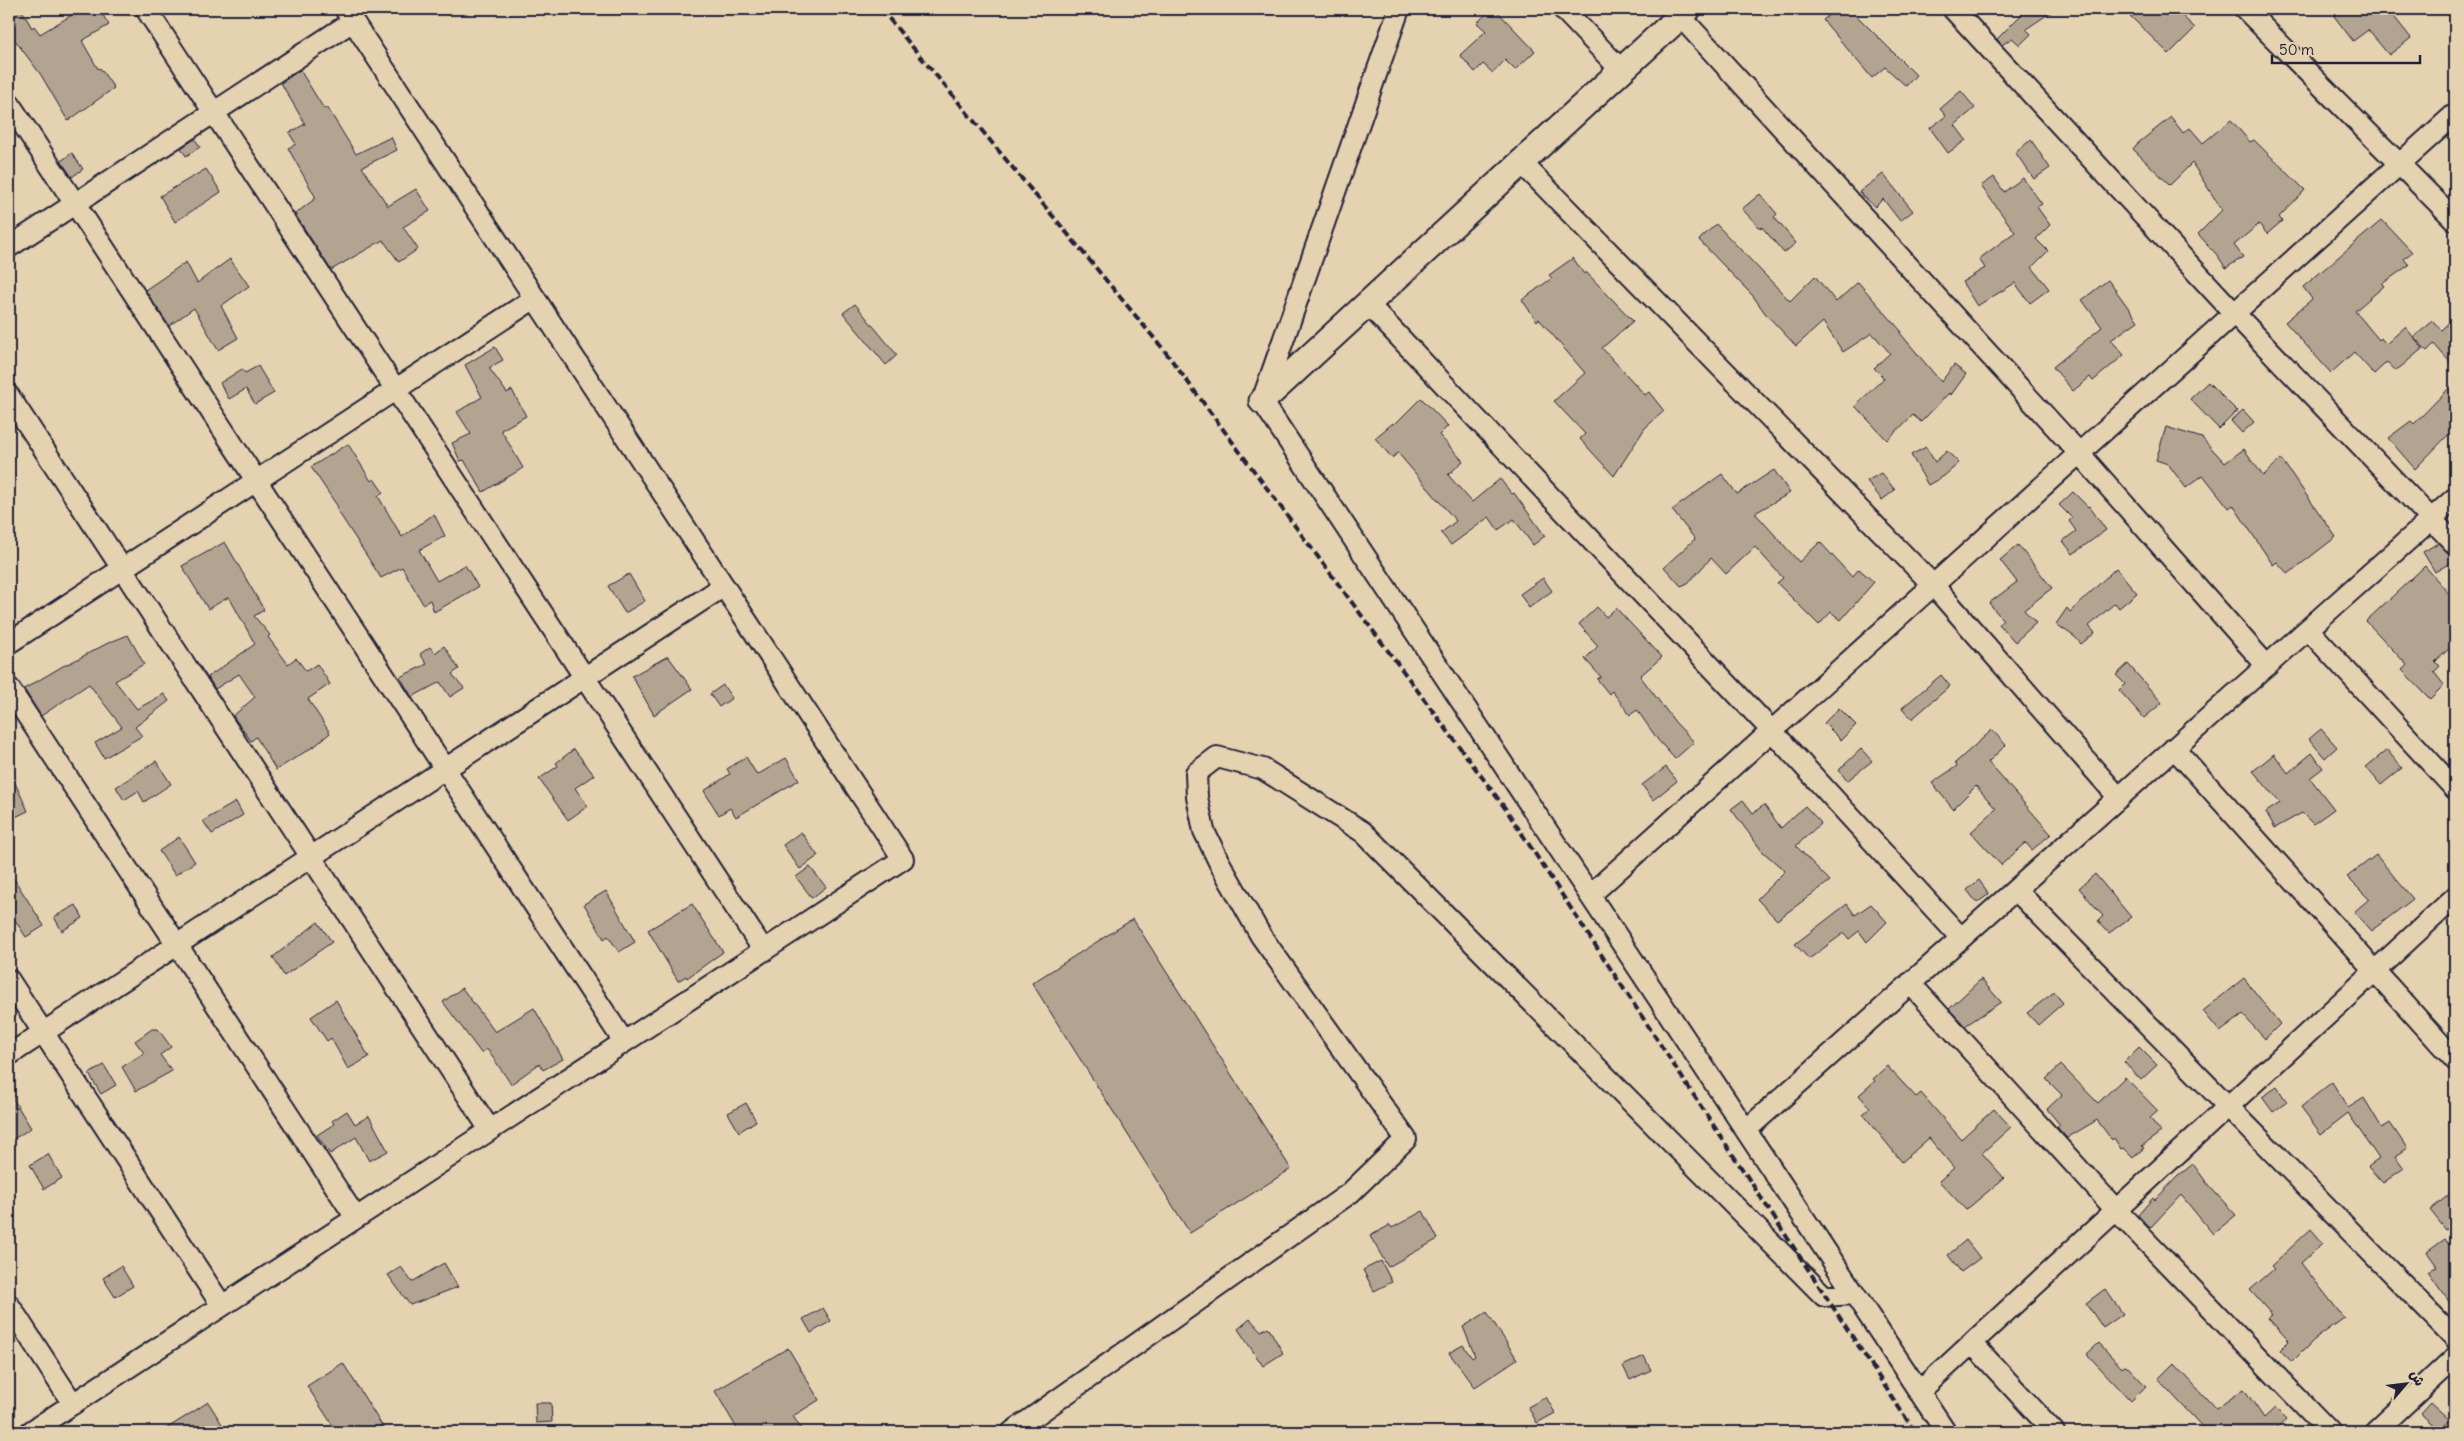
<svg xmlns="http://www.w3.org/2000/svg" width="2464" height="1441" font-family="Delius,'Playpen Sans Arabic',sans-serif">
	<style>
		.building { fill: #b2a491; stroke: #22223b }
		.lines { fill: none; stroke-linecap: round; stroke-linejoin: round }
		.minor-casing { stroke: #22223b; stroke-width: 24 }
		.tertiary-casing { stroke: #22223b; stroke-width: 29 }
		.minor { stroke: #e5d2b0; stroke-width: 20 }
		.tertiary { stroke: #e5d2b0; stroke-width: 25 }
		.rail { stroke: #22223b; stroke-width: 4; stroke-dasharray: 8 4; stroke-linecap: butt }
	</style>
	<rect width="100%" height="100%" fill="#e5d2b0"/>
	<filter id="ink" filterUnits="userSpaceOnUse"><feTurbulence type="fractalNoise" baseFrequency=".02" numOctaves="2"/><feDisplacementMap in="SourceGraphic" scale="10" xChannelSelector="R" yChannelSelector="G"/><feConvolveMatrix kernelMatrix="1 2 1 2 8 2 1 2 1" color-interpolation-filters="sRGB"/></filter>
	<g filter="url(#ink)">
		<!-- building -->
		<path class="building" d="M9,9H21L32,28L34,26L40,34L82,9H99L109,25L82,41L98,69L100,68L114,88L68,121L41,75L9,32Z
			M1491,9H1495L1535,51L1515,70L1505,60L1493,73L1483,64L1475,72L1460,55L1486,31L1477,23Z
			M1836,9H1850L1916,75L1906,86L1885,67L1872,78L1823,20Z
			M2027,9H2056L2026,29L2031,34L2020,45L2012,38L2002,45L1997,39Z
			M2123,9H2175L2195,28L2169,54Z
			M2343,9H2388L2411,38L2389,55L2368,30L2353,41L2334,16Z
			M300,70L324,109L327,107L356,154L391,137L397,150L362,167L388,206L416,189L430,211L403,227L418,249L399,262L383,240L331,270L295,214L316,198L288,148L296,144L289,133L305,124L281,83Z
			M1961,91L1975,108L1955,125L1966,140L1948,153L1930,128L1946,116L1940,109Z
			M2171,117L2183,133L2190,128L2203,143L2231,120L2250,142L2254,140L2305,190L2279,217L2282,221L2267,234L2259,224L2234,245L2243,257L2226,268L2217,255L2198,234L2222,210L2192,163L2170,185L2133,149L2137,144Z
			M195,139L200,147L186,156L181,148Z
			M2031,140L2050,168L2034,179L2015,152Z
			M72,153L83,169L72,177L61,161Z
			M206,169L221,192L175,222L160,196Z
			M1883,174L1913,211L1900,221L1883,199L1875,207L1859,192Z
			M1994,177L2004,192L2023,178L2042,204L2037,207L2050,225L2036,239L2048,251L2032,267L2049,289L2030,303L2015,283L1977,306L1962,282L1985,268L1979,259L2015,232L1981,186Z
			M1760,194L1777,214L1774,217L1796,243L1784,253L1762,227L1761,229L1742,209Z
			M2382,220L2412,252L2404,259L2409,265L2382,284L2384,286L2355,311L2379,340L2381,338L2386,344L2405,327L2423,348L2396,371L2387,362L2374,374L2354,352L2331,373L2285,322L2312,299L2303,287Z
			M1716,224L1790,301L1815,276L1836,302L1858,282L1901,331L1900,333L1941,382L1954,365L1966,374L1951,395L1949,393L1921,422L1913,415L1887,440L1855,406L1884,378L1874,368L1890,353L1872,333L1843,352L1823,322L1796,346L1765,313L1753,296L1699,240Z
			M1573,258L1584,274L1586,272L1633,321L1602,348L1645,395L1649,392L1664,411L1645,428L1614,476L1580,439L1585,434L1554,401L1585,373L1539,319L1537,321L1522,300L1552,278L1549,275Z
			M230,259L249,286L221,306L238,338L218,350L194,308L169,326L145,290L186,262L197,283Z
			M2108,280L2138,321L2111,340L2124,355L2093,381L2090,377L2073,391L2053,367L2102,327L2082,300Z
			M855,304L897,355L886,365L843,313Z
			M2455,317V368L2434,344L2427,351L2414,337L2433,321L2441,330Z
			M495,347L503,360L489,368L507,393L512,390L526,416L501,430L523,468L483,492L464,460L460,461L452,443L471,434L457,412L482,397L465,365Z
			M258,366L274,393L255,404L246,389L229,399L220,383L242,369L245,373Z
			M2208,382L2237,411L2219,429L2190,399Z
			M2455,382V428L2415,469L2388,438L2411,421L2414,424Z
			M1421,398L1448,426L1439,435L1463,461L1448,475L1472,502L1500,479L1512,494L1514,493L1545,536L1533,545L1514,519L1498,530L1489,517L1451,545L1441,533L1456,521L1398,453L1392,458L1375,438L1393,423L1394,425Z
			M2243,410L2254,422L2242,433L2231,421Z
			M2166,427L2202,438L2225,463L2244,449L2263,476L2281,459L2336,537L2288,574L2277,562L2273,565L2233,505L2229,508L2203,475L2186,488L2168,464L2156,460Z
			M348,444L371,481L374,479L383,492L378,496L402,537L434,514L445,536L419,550L437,581L465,565L478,587L434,612L430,600L423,604L402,567L381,578L336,508L338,507L311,467Z
			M1926,447L1935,462L1947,451L1959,463L1944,476L1928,485L1911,455Z
			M1774,470L1790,493L1755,513L1799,562L1820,542L1852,577L1859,569L1874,582L1841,620L1831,612L1819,625L1777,583L1783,578L1755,547L1726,574L1711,558L1688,583L1681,586L1664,567L1695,539L1672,510L1722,474L1737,494Z
			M1881,473L1895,490L1882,500L1867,481Z
			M2073,492L2088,507L2089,506L2106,530L2073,554L2063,541L2076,531L2069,521L2072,518L2059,505Z
			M225,542L264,610L254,616L270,635L268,637L288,664L296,658L306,671L317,664L330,684L308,699L330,733L316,745L276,770L256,737L251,741L233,716L255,697L239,674L215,689L208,677L255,644L229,597L208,609L182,566Z
			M2438,543L2455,560L2435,572L2423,552Z
			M2018,545L2052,588L2024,610L2036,623L2015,642L1999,624L2003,620L1989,603L2017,582L2000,560Z
			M2425,566L2455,601V643L2435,662L2440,666L2434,672L2444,685L2430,699L2402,670L2407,665L2366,621Z
			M2116,568L2137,593L2119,608L2115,603L2089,626L2095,633L2081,644L2075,637L2056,624L2067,608L2070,612Z
			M629,574L645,601L625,613L608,586Z
			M1543,578L1552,591L1529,608L1520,594Z
			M1597,607L1606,617L1616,608L1662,657L1640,676L1675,722L1694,742L1675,759L1658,740L1637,710L1630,715L1612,691L1609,694L1597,679L1601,677L1585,659L1598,646L1579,624Z
			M128,635L144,664L115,681L137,709L164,694L169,701L135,727L142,736L104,758L95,743L122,727L89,684L41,716L24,689L68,663V664L108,643Z
			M444,646L459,669L452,674L464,688L450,697L440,682L412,697L400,677L427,664L420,654L430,647L435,653Z
			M668,656L692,689L654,715L632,676Z
			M2128,664L2162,703L2144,718L2119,690L2125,684L2116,675Z
			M1941,675L1950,686L1912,719L1902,708Z
			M723,685L732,698L719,707L710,694Z
			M1839,708L1856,725L1841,740L1824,723Z
			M2321,729L2337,747L2325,758L2309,739Z
			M1992,730L2006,745L1988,762L2051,834L2032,850L2026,843L2001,865L1971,832L1996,809L1976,786L1953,809L1932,783L1957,766L1955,763Z
			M574,749L594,775L575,788L588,806L568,820L539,779L558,766L556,763Z
			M1861,749L1872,761L1847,781L1839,770Z
			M2387,750L2402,768L2381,785L2366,767Z
			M2312,753L2323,768L2310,778L2334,809L2313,824L2302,813L2275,828L2266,812L2280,803L2253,771L2274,754L2288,773Z
			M746,757L757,775L786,758L799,780L736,817L730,808L719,815L704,791L730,774L727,769Z
			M156,761L171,784L144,802L138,791L124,800L116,787Z
			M1666,767L1677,781L1653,800L1642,785Z
			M9,770L28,811L9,820Z
			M1743,800L1753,813L1764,805L1781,828L1805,806L1821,823L1796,846L1830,881L1777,920L1757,899L1785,871L1762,851L1731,809Z
			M236,802L243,815L212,834L203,821Z
			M801,832L818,856L800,869L783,845Z
			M179,837L195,862L175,875L159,851Z
			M2376,855L2413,899L2371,931L2354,912L2369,899L2347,877Z
			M810,867L826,887L812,898L796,877Z
			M9,871L44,926L26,937L9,911Z
			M2095,874L2131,917L2109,933L2098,921L2103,916L2079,888Z
			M1979,880L1989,894L1977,903L1967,890Z
			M606,891L635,942L619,952L608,936L604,939L584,904Z
			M692,904L723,952L687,978L686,976L678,981L648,930Z
			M1847,904L1855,915L1871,904L1887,922L1867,942L1859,931L1849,939L1844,933L1809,959L1795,944Z
			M76,905L83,918L62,931L54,917Z
			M1133,919L1291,1169L1190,1233L1032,983Z
			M318,922L332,942L284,976L273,957Z
			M2244,978L2280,1024L2265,1039L2243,1015L2220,1032L2203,1011Z
			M1981,979L2001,1002L1965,1026L1949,1009Z
			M462,988L495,1032L534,1008L563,1059L543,1070L539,1064L511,1084L487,1049L481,1053L443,1002Z
			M2054,992L2063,1003L2038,1025L2027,1013Z
			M336,1000L369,1057L348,1069L331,1038L327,1041L311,1017Z
			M152,1029H158L171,1047L160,1055L172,1071L136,1091L122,1067L144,1053L135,1041Z
			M2139,1047L2157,1065L2141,1080L2124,1062Z
			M104,1065L116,1085L101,1094L89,1074Z
			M2061,1065L2098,1103L2125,1077L2158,1111L2150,1118L2161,1132L2142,1146L2144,1148L2133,1158L2123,1148L2121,1149L2114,1138L2112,1140L2097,1120L2067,1138L2057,1127L2060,1125L2047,1109L2062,1095L2046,1079Z
			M1887,1066L1916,1097L1921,1093L1961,1139L1994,1109L2011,1127L1982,1153L2004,1178L1966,1210L1939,1181L1954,1168L1929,1138L1902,1162L1863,1114L1870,1108L1859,1095L1875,1081L1873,1079Z
			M2332,1082L2348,1108L2364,1098L2382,1128L2390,1123L2407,1148L2395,1156L2404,1168L2383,1183L2368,1167L2379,1159L2348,1113L2321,1134L2301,1107Z
			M2277,1087L2287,1102L2273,1112L2262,1097Z
			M9,1092L31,1128L9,1142Z
			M746,1103L756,1121L739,1132L728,1113Z
			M347,1111L355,1124L369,1116L388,1151L369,1161L356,1137L330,1154L317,1135L334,1124L332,1121Z
			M48,1154L62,1178L44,1189L30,1165Z
			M2193,1164L2209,1186L2236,1215L2213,1234L2181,1195L2150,1228L2138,1215L2153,1198L2155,1200L2178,1176Z
			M2455,1190V1222L2446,1230L2430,1210Z
			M1423,1211L1438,1239L1388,1267L1370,1236L1390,1225L1392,1228Z
			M2311,1229L2323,1243L2301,1263L2344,1318L2314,1340L2292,1362L2280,1350L2289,1341L2268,1318L2272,1315L2250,1290L2274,1269L2271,1266Z
			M2445,1239L2455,1253V1310L2428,1272L2437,1266L2427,1252Z
			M1966,1240L1980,1258L1961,1272L1948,1255Z
			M1381,1261L1392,1282L1374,1291L1363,1270Z
			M444,1263L458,1287L410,1305L388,1275L401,1267L412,1282Z
			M121,1266L133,1286L115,1297L103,1278Z
			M2105,1289L2123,1314L2103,1328L2086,1303Z
			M823,1308L831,1321L811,1333L803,1319Z
			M1487,1312L1517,1359L1475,1387L1449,1353L1463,1345L1472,1358L1475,1356L1463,1327Z
			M1250,1319L1261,1331L1268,1327L1283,1353L1263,1366L1238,1329Z
			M2099,1343L2122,1368L2126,1365L2146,1386L2131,1401L2087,1354Z
			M788,1348L819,1400L793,1416L803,1432H739L715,1391Z
			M1644,1356L1651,1370L1630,1380L1623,1366Z
			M343,1363L386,1432H337L307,1386Z
			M2174,1363L2216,1409L2244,1389L2264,1418L2275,1408L2286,1419L2274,1432H2207L2158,1379Z
			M1546,1397L1555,1413L1537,1423L1528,1407Z
			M208,1402L227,1432H161L196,1410Z
			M2430,1402L2450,1420L2440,1431L2420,1413Z
			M535,1403H551L552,1422L536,1423Z"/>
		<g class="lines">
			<!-- minor casing -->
			<g class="minor-casing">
				<path id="minor" d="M146,9L764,951
					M1399,9L1262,401L1946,1432
					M1563,9L1621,70
					M1953,9L2234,313L2455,544
					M2245,9L2455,220
					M1680,16L2079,453L2267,666
					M9,103L624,1042
					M1521,162L1933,585L2119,798
					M9,247L353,21
					M1368,304L1772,731L1961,938
					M9,396L490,1130
					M2308,629L2455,789
					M9,643L535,298
					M9,688L356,1218
					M2174,748L2455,1060
					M2016,890L2455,1338
					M1590,895L2455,114
					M9,980L222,1306
					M1910,983L2116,1210L2330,1432
					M9,1055L724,586
					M1746,1130L2455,498
					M9,1305L73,1404
					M1972,1343L2054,1432
					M1919,1392L2455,897
					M30,1432L903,859L345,9
					M1012,1432L1350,1193L1406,1139L1261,936L1219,862L1204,831L1197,797L1196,773L1217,757L1263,769L1363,832L1824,1296L1854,1294
					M2375,1432L2455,1357"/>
			</g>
			<!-- tertiary casing -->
			<g class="tertiary-casing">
				<path id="tertiary" d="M1262,401L1688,9"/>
			</g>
			<!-- minor -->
			<use href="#minor" class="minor"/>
			<!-- tertiary -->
			<use href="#tertiary" class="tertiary"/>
			<!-- rail -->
			<path class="rail" d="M881,9L1164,350L1505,808L1915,1432"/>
		</g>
	</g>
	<!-- margin -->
	<rect width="2464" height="1441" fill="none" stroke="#e5d2b0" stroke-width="30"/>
	<rect x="15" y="15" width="2434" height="1411" fill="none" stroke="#22223b" stroke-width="2" filter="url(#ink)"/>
	<!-- north arrow -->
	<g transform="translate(2406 1384) rotate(62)" stroke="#e5d2b0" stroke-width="4" paint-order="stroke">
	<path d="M0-4L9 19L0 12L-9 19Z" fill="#22223b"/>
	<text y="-8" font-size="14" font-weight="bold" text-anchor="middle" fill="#22223b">ش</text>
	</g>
	<!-- scale -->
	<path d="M2272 55v8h148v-8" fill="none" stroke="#22223b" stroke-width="2.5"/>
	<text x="2279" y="55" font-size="15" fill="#22223b" stroke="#e5d2b0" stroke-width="4" paint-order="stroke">50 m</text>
</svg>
